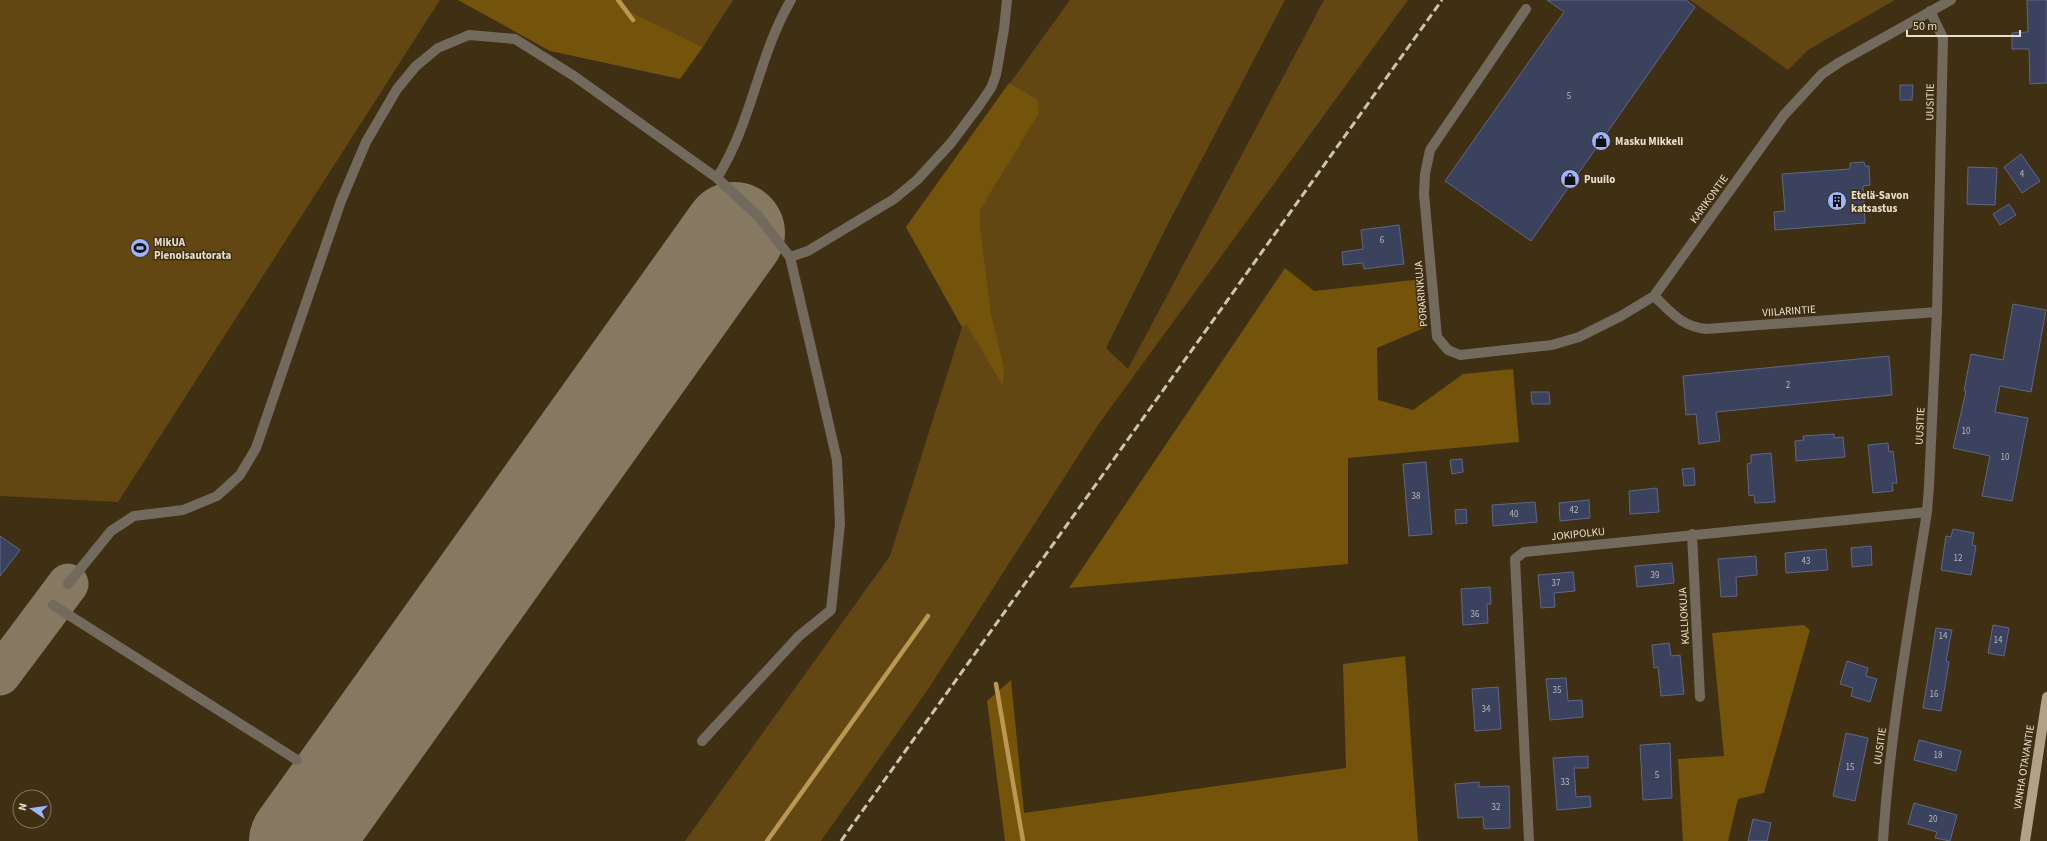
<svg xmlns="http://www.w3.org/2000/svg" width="2047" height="841" font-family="'Source Sans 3',sans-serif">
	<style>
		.green { fill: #624712 }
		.forest { fill: #74530b }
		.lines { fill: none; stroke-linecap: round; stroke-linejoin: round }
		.stream { stroke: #ba9854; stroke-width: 4.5 }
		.taxiway { stroke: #867962; stroke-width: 41 }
		.runway { stroke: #867962; stroke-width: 102 }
		.building { fill: #3a425e; stroke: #5e6785 }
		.minor { stroke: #726a5d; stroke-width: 10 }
		.major { stroke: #b2a187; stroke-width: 10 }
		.rail { stroke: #cec3b2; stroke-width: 3; stroke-dasharray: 8 4; stroke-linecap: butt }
		.labels { text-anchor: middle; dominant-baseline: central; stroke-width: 3; stroke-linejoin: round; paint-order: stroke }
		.number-label { font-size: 9px; fill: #bcb7b2 }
		.street-label { font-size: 11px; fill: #e8dece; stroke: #3f2f13 }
		.poi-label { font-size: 11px; font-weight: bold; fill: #e8dece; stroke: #3f2f13; text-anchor: start }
	</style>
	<rect width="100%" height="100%" fill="#3f2f13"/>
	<!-- green -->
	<path class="green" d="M0,0H440L118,502L0,496Z
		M622,0H733L703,47L631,12Z
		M1070,0H1285L1168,224L1106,348L1128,369L1324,0H1408L1098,425L929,688L821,841H685L890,556L962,327L906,227Z
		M1690,0H1895L1808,50L1788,70Z"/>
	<!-- forest -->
	<path class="forest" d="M458,0H622L631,12L703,47L680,79L550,51Z
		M1009,83L1038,100L1039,113L980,210V227L991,314L1004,368L1003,386L967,325L962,327L906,227Z
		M1285,268L1314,291L1423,279L1424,328L1377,348L1378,400L1413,410L1463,374L1513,369L1519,442L1348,458V564L1069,588Z
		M1804,625L1810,630L1764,793L1738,799L1728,841H1683L1678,759L1724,756L1712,633Z
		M1405,656L1418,841H1005L987,701L1011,680L1024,813L1346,768L1343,664Z"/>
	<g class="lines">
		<!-- stream -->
		<path class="stream" d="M618,0L633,20
			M996,684L1023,841
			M767,841L928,616"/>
		<!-- taxiway -->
		<path class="taxiway" d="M0,675L68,584"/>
		<!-- runway -->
		<path class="runway" d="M300,841L734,233"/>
	</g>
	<!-- building -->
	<path class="building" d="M1547,0H1686L1695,7L1531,241L1445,181L1564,12Z
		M2027,0H2047V83L2030,84L2029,49H2012V33L2028,32Z
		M1900,85H1913L1912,100H1900Z
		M2021,154L2040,181L2022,193L2004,167Z
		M1864,162L1865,166H1869L1870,185L1863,186L1865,223L1775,230L1774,212L1785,211L1782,174L1850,169V163Z
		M1968,167L1997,168L1995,205L1967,204Z
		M2009,204L2016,215L2000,225L1993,214Z
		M1399,225L1404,264L1364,269L1363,263L1343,265L1342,252L1363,249L1361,230Z
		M2013,304L2046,310L2031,392L2000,386L1995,412L2028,418L2012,501L1982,496L1990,456L1953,448L1966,391H1964L1971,354L2003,360Z
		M1889,356L1892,395L1716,412L1720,441L1699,444L1696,414L1686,415L1683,376Z
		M1531,392H1549L1550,404H1532Z
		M1834,434V438L1843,437L1845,457L1796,461L1795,441L1804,440L1803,436Z
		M1888,443L1889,452L1893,451L1897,483H1892L1893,491L1873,493L1868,445Z
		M1771,453L1775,502L1755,503L1754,495L1749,496L1747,464L1751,463V455Z
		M1462,459L1463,472L1452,474L1450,460Z
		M1426,462L1432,534L1409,536L1403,464Z
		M1694,468L1695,485L1684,486L1682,469Z
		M1657,488L1659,512L1630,514L1629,491Z
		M1589,500L1590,518L1560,521L1559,503Z
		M1535,502L1537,522L1493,526L1492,505Z
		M1466,509L1467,523L1456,524L1455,510Z
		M1953,529L1974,533L1972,545L1976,546L1971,575L1941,570L1946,536L1951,537Z
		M0,536L20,550L0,576Z
		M1871,546L1872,565L1852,567L1851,548Z
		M1826,549L1828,570L1786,573L1785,553Z
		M1756,556L1757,575L1736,577L1737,596L1721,597L1718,559Z
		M1672,563L1674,583L1637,587L1635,566Z
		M1573,572L1575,591L1554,593L1555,607L1541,608L1538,575Z
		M1490,587L1491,604H1487L1488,623L1463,625L1461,589Z
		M1993,625L2009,628L2004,656L1988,653Z
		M1936,628L1952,630L1946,661L1949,662L1941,711L1923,708Z
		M1669,643L1671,656L1680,655L1684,694L1661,696L1658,667L1654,668L1652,645Z
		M1847,661L1868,668L1866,676L1877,679L1870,702L1851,696L1853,688L1840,684Z
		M1566,678L1568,701L1582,700L1583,717L1550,720L1546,679Z
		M1498,687L1501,729L1475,731L1472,689Z
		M1846,733L1868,738L1855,801L1833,796Z
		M1919,740L1961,751L1956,771L1914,760Z
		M1670,743L1672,798L1643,800L1640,745Z
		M1588,756V768H1574L1576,797L1590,796L1591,807L1557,810L1553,758Z
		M1479,782V787L1509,786L1510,828L1484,829L1483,817L1458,818L1455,784Z
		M1914,803L1957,815L1950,841L1935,838L1937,832L1908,824Z
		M1753,819L1771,823L1767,841H1748Z"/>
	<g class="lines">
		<!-- minor -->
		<path class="minor" d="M1526,9L1430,150L1425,174L1424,194L1437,337L1448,350L1460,355L1552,345L1579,337L1621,316L1654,296L1784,115L1822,74L1840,62L1951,0
			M717,178C752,123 758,56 791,0
			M790,257L808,251L894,199L917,180L951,143L978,107L991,88L996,75L1004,29L1007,0
			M1654,296C1672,313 1681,326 1706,329L1937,312
			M1692,534L1700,697
			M68,584L111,531L134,516L183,510L217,496L240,475L256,448L341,201L366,142L397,89L416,66L438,48L469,35L515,39L574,76L717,178L758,216L790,257L837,460L840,524L831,610L799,636L702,741
			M53,605L297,760
			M1529,841L1515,559L1524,552L1927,512
			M1883,841C1890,731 1910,621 1927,512L1929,486L1937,312L1943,38L1930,11"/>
		<!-- major -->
		<path class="major" d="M2025,841L2047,697"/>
		<!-- rail -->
		<path class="rail" d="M841,841L1442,0"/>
	</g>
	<!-- icons -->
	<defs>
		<g id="shop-disc" transform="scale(1)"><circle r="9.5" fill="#9eb4fd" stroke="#3f2f13"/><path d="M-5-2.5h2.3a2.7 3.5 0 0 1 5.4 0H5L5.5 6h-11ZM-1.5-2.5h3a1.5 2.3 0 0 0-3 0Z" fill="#111"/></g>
		<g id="building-disc" transform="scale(1)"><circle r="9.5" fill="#9eb4fd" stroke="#3f2f13"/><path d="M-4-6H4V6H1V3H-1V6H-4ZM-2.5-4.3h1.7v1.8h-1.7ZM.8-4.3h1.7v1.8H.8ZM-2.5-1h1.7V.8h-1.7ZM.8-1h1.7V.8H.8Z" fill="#111"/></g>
		<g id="stadium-disc" transform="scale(1)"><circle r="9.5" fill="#9eb4fd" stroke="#3f2f13"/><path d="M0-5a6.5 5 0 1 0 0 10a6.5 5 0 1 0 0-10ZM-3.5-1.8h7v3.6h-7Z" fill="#111"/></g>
	</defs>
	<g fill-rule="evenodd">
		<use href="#shop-disc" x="1601" y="141"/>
		<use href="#shop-disc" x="1570" y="179"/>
		<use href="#building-disc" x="1837" y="201"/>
		<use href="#stadium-disc" x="140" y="248"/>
	</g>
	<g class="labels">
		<!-- number labels -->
		<g class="number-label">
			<text x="1569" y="96">5</text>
			<text x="2022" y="174">4</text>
			<text x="1382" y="240">6</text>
			<text x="1788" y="385">2</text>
			<text x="1966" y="431">10</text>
			<text x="2005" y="457">10</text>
			<text x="1416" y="496">38</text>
			<text x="1574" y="510">42</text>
			<text x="1514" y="514">40</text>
			<text x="1958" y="558">12</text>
			<text x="1806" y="561">43</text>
			<text x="1655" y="575">39</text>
			<text x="1556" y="583">37</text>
			<text x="1475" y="614">36</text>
			<text x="1943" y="636">14</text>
			<text x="1998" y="640">14</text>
			<text x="1557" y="690">35</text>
			<text x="1934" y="694">16</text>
			<text x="1486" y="709">34</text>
			<text x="1938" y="755">18</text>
			<text x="1850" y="767">15</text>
			<text x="1657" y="775">5</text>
			<text x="1565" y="782">33</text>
			<text x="1496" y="807">32</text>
			<text x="1933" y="819">20</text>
		</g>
		<!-- street labels -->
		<g class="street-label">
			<text transform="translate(1930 102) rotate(-89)">UUSITIE</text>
			<text transform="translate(1709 199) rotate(-54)">KARIKONTIE</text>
			<text transform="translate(1421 294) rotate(-95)">PORARINKUJA</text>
			<text transform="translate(1789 311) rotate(-4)">VIILARINTIE</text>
			<text transform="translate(1920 426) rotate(-87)">UUSITIE</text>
			<text transform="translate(1578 534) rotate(-6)">JOKIPOLKU</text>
			<text transform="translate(1684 616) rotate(-93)">KALLIOKUJA</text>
			<text transform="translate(1880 746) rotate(-82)">UUSITIE</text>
			<text transform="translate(2024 767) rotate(-81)">VANHA OTAVANTIE</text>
		</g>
		<!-- poi labels -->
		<g class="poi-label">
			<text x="1615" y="141">Masku Mikkeli</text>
			<text x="1584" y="179">Puuilo</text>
			<text x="1851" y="195">Etelä-Savon<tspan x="1851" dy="13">katsastus</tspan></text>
			<text x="154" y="242">MikUA<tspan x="154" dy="13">Pienoisautorata</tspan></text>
		</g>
	</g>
	<!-- north arrow -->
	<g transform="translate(32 809) rotate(283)"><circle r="19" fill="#3f2f13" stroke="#83755e"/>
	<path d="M0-3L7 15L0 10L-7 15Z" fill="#9eb4fd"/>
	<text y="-6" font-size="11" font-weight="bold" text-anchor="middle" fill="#e8dece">N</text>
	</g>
	<!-- scale -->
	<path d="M1907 30v6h113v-6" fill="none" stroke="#e8dece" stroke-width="2"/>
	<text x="1913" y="30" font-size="12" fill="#e8dece" stroke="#3f2f13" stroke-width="3" paint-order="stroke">50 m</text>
</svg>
